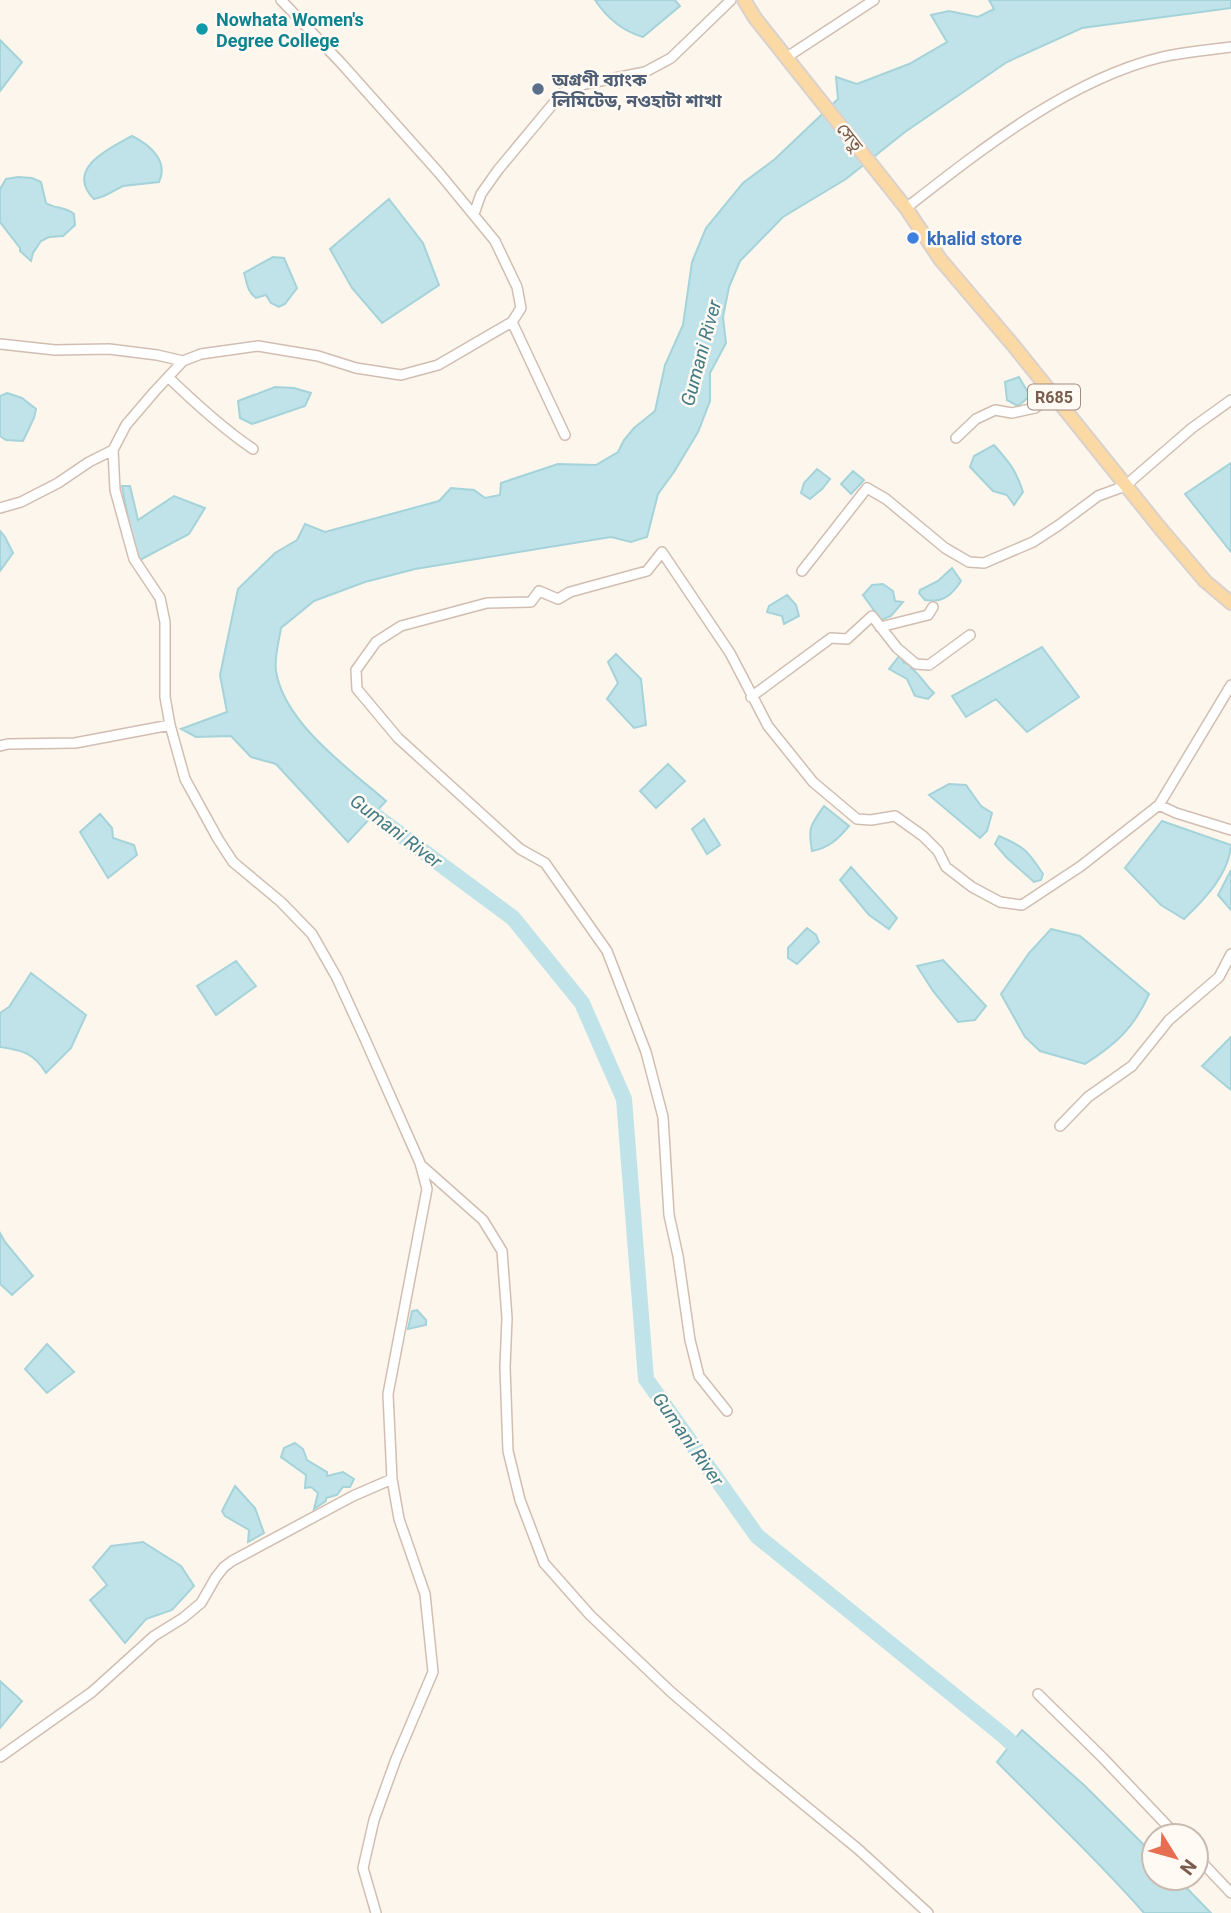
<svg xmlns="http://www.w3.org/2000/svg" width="1231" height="1913" font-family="Roboto,'Noto Sans Bengali',sans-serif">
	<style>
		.water { fill: #bfe3e8; stroke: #a5d3da; stroke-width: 2 }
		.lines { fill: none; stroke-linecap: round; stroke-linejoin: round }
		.river { stroke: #bfe3e8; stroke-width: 16 }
		.minor-casing { stroke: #d1beb0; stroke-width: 12 }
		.major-casing { stroke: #dad1cd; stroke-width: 16 }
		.minor { stroke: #fff; stroke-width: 9 }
		.major { stroke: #fbd9a5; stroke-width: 12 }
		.culture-dot { fill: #0f9aa8; stroke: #fffaf3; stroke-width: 2.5 }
		.service-dot { fill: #5c6f8a; stroke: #fffaf3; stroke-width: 2.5 }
		.shop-dot { fill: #3f7fe0; stroke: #fffaf3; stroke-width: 2.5 }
		.labels { text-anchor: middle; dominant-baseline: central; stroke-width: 5; stroke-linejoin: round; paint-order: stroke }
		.shield { fill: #fffaf3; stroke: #a28b7f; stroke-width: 2 }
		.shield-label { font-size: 16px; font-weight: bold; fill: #7a5c4d }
		.culture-label { font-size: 18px; font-weight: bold; fill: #0d838f; stroke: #fffaf3; text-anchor: start }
		.service-label { font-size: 18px; font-weight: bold; fill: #4e5e75; stroke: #fffaf3; text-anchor: start }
		.street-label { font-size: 18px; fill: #7a5c4d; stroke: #fffaf3 }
		.shop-label { font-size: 18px; font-weight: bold; fill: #366cbe; stroke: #fffaf3; text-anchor: start }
		.water-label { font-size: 19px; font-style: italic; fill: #437c86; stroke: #fffaf3 }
	</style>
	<rect width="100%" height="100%" fill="#fdf6ec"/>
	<!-- water -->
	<path class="water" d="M595,0H675L680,6L643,37C622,31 607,18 595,0Z
		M989,0H1231V8L1082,28L1007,62L905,132L846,179L783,217L740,261L729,287L723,317L726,343L710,373V401L698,432L674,472L658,494L647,537L631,542L611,537L415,569L365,582L314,601L281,628C279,641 274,658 276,671C284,723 348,768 386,801L348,842L276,764L251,757L231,736L196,737L181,729L227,712L220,675L238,589L275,553L297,540L305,524L325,532L439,501L451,488L474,490L485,498L500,495L501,483L558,464L596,465L618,452L624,440L634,428L655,411L665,365L683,325L692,262L706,228L743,183L775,159L838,99L836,77L857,84L909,64L947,42L931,15L949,11L978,17L994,9Z
		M0,40L22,62L0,91Z
		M132,136C150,145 169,161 159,182L123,186L104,196L94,199C64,169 110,148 132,136Z
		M18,177L32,178L41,182L46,203C56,209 66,207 74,214L75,225L63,236L49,237L41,241L33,253L31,261L20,251V248L0,222V189L6,179Z
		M389,199L423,243L439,285L382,323L352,288L330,249Z
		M273,257L284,258L297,288L285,304L279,307L271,303L266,295L256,298C247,292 247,282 244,273Z
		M1019,377L1030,396L1018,406L1007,400L1005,382Z
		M275,387L294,388L311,393L305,406L252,424L240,418L238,401Z
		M7,393L22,398L36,409L34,418L23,441L6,440L0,436V396Z
		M994,445C1009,462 1016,470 1023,492L1014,505L1007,495L993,491L970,467L974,456Z
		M1231,463V552L1185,494Z
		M817,469L830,479L822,489L810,499L801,493L804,483Z
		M853,471L864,480L851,494L841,484Z
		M122,486H130L138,520L174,496L205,508L189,534L138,561L133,546Z
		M0,531L5,537L13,553L0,571Z
		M952,568L961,581C952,595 943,603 925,600L919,593L920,590L938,581Z
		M883,584L893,591L895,601L903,602L891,616L881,620L863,595L872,585Z
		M787,595L796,605L799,616L784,624L782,616L767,612L769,606Z
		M1042,647L1079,697L1027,732L996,699L966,717L952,696Z
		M616,654L641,679L646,725L634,728L607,699L618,683L608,662Z
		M900,655L904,663L912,665L911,668C921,675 925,685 934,693L928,699L915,696L907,679L889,669Z
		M668,764L685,781L656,808L640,791Z
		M949,784L966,785L981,806L992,813L987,831L980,838L929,795Z
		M824,806L849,826C838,839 829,848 812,851C808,827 810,826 824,806Z
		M100,814L112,828L113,838L134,845L137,855L108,878L80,832Z
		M704,819L720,845L707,854L692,829Z
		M1162,821L1231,845C1229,874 1205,899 1184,919L1161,905L1125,868Z
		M999,836C1025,847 1028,851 1043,874L1041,880L1034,882L1007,858L995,844Z
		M851,867L897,918L889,929L869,915L840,880Z
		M1231,870V910L1218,895Z
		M807,928L816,935L819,942L797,964L788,958V948Z
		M1051,929L1080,936L1149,994C1134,1028 1116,1044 1085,1064L1040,1051L1025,1037L1001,994L1029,953Z
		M943,960L986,1006L975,1020L958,1022L933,991L917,966Z
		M236,961L256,986L216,1015L197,986Z
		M31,973L86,1015L71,1048L46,1073C34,1053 22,1050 0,1047V1013L9,1007Z
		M1231,1037V1090L1202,1066Z
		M0,1233L5,1242L33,1276L12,1295L0,1284Z
		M417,1310L426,1320V1325L408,1329L412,1311Z
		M47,1344L74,1372L47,1393L25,1369Z
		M295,1443L303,1449L307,1460L327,1472V1476L343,1472L354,1479L350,1487H343L337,1495L326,1498V1501L314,1509L318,1493L311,1487L305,1488L306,1475L281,1457L284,1448Z
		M235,1486L255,1508L264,1533L248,1542L249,1530L225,1516L222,1511Z
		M143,1542L181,1566L194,1586L172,1610L146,1619L125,1643L90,1600L107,1585L93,1567L111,1546Z
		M0,1681L22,1701L0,1728Z
		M1022,1730L1085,1786L1154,1855V1878H1177L1211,1913H1144C1098,1860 1046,1812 997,1762Z"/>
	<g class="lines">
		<!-- river -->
		<path class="river" d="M358,803L513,918L582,1003L624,1099L646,1379L757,1536L1004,1736L1028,1758"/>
		<!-- minor casing -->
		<g class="minor-casing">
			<path id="minor" d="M281,0L341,63L440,174L495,241L517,287L521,308L512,322L438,365L401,375L356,368L318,356L258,346L201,354L183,361L155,391L126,425L113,450L115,490L134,559L160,598L165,622V697L170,725L185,779L218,839L233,862L281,902L312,934L337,978L365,1039L420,1163L427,1189L388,1394L392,1479L399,1519L425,1594L433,1672L396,1759L374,1820L363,1868L376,1913
				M787,57L874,0
				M906,208C982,149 1068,80 1162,57C1184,52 1208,50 1231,47
				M474,214L481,194L498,170L562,93L585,84L645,72L671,58L731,0
				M512,322L565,435
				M0,344L55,350L109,349L157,355L183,361
				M168,377C195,403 222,428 253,449
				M956,438L976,419L995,410L1012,413L1035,408L1052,395
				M0,508L21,502L58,483L89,462L113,450
				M802,571L867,488L886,499L945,548L969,562L984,563L1033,542L1059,525L1098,496L1125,486L1192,428L1231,400
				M880,627L928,615L933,607
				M751,697L831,638L847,639L872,616L897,648L916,664L929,665L970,635
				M0,746L8,744L75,743L170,725
				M1159,805L1176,813L1231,830
				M1060,1126L1088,1097L1132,1066L1169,1020L1219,977L1231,954
				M421,1165L483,1220L502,1251L507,1318L505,1367L508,1451L520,1500L544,1563L590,1615L670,1691L757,1766L858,1849L928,1913
				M727,1411L699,1376L690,1340L678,1256L669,1215L663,1117L646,1052L607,951L545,863L520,849L398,738L357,689L356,670L376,642L401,626L487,603L531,602L539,591L558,599L570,592L647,571L662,552L730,653L768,726L813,782L857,819L871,820L895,816L923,836L938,851L946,867L972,887L1000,902L1022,905L1081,866L1159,805L1231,685
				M1038,1694L1103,1758L1177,1836
				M0,1757L92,1692L154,1636L183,1618L201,1603L216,1577L224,1567L232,1561L353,1496L392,1479
				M1196,1856L1231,1893"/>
		</g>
		<!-- major casing -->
		<g class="major-casing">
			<path id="major" d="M744,0L755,18L906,208L940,259L1013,345L1160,528L1205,581L1231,603"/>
		</g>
		<!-- minor -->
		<use href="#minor" class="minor"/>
		<!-- major -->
		<use href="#major" class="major"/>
	</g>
	<!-- markers -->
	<circle class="culture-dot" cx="202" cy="29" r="7"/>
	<circle class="service-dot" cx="538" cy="89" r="7"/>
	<circle class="shop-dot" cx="913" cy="238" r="7"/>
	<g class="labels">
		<!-- shield labels -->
		<rect class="shield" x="1028" y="384.5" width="52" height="25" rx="5"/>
		<g class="shield-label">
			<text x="1054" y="397">R685</text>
		</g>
		<!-- culture labels -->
		<g class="culture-label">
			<text x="216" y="19">Nowhata Women's<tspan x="216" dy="21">Degree College</tspan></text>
		</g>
		<!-- service labels -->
		<g class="service-label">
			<text x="552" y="79">অগ্রণী ব্যাংক<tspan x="552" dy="21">লিমিটেড, নওহাটা শাখা</tspan></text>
		</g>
		<!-- street labels -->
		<g class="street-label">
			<text transform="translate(850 137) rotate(52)">সেতু</text>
		</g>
		<!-- shop labels -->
		<g class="shop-label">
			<text x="927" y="238">khalid store</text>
		</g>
		<!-- water labels -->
		<g class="water-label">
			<text transform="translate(701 353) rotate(-75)">Gumani River</text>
			<text transform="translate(396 831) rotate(37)">Gumani River</text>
			<text transform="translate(688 1439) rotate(55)">Gumani River</text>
		</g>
	</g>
	<!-- north arrow -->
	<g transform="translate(1175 1857) rotate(127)"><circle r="33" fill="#fffaf3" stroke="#cabbb1" stroke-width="2"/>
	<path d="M0-5L12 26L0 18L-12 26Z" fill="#e76f51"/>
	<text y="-10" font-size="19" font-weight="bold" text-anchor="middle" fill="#7a5c4d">N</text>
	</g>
</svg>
